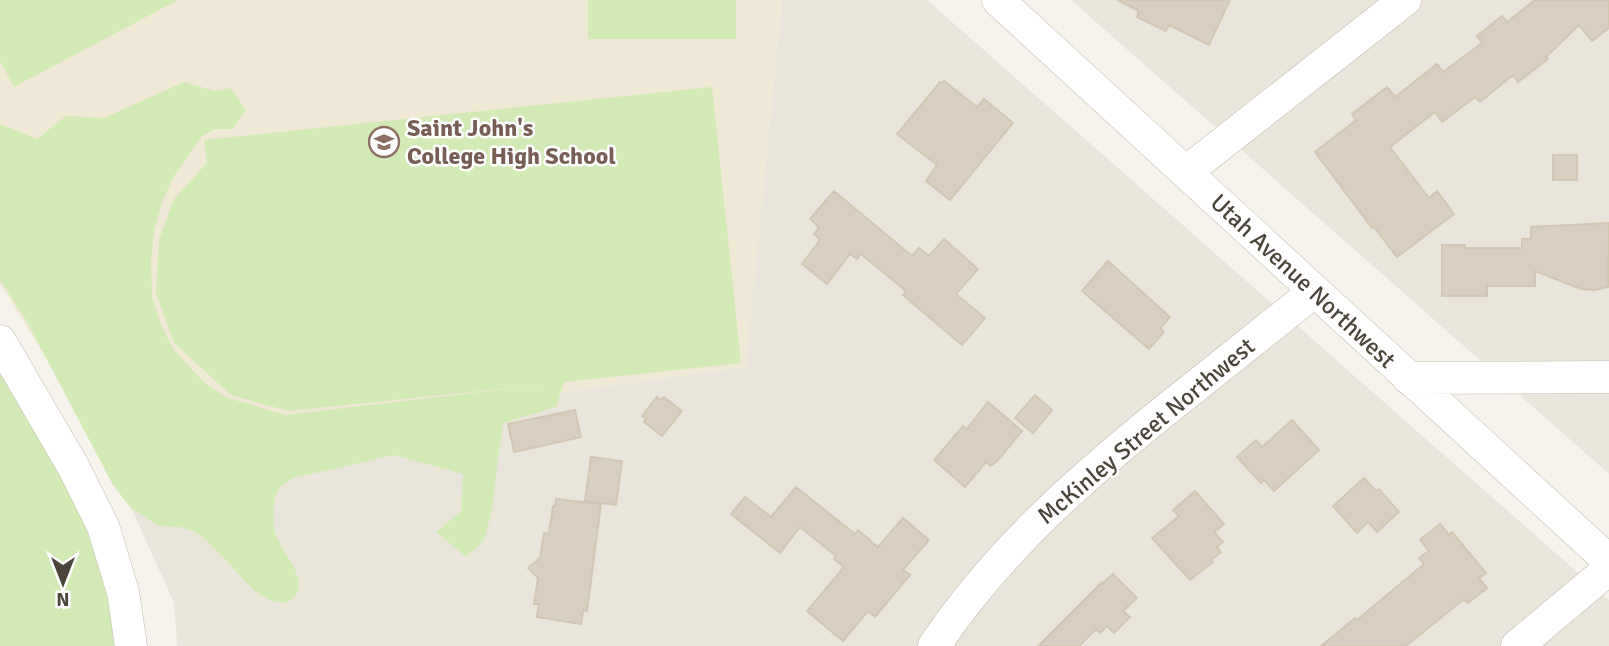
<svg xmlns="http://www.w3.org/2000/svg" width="1609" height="646" font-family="Signika,sans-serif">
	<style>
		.residential { fill: #eae5da }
		.education { fill: #efe8d6 }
		.green { fill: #d2eab5 }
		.building { fill: #d8cfc1; stroke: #d3c7b4; stroke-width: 2 }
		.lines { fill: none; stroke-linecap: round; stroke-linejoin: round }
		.minor-casing { stroke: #c2bbae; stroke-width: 33 }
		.minor { stroke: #fff; stroke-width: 32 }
		.labels { text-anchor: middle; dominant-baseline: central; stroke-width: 5; stroke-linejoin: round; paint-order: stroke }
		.education-label { font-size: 24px; font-weight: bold; fill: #785e54; stroke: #fff; text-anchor: start }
		.street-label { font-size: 24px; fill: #4b4439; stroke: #fff }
	</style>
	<rect width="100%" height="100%" fill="#f6f3ec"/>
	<!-- residential -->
	<path class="residential" d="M782,0H927L1609,600V646H177L174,603L111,463L404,414L745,367Z
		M1071,0H1609V474Z"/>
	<!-- education -->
	<path class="education" d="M0,0H782L746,367L404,414L111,463L0,284Z"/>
	<!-- green -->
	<path class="green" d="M0,0H178L14,87L0,61Z
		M588,0H736V39H588Z
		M184,82L215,91L231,88L246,110L233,129H215L202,136L174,176L162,202L154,231L151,262L152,297L161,325L174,350L204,382L225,397L285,415L549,384L288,411L231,395L174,343L156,293L159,240L174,199L207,163L204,140L712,87L741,363L564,382L556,407L503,423L491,515L484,540L466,557L436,532L461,511L463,474L394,455L294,478C279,485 275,491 274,508C273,517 273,527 276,535C282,550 300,571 299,586C298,595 293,598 286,603L271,601L256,592L204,538L193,531L180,527H168L156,524L130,507L113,485L26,320L0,280V124L37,139L66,116L104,118Z
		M0,360L80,509L114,616L115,646H0Z"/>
	<!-- building -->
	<path class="building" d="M1117,0H1230L1209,45L1169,25L1166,31L1137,17L1139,11Z
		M1535,0H1609V28L1592,41L1579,25L1546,57L1548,59L1518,82L1513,75L1480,102L1475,97L1442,122L1435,112L1390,147L1429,198L1437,191L1454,214L1397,257L1374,227L1372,228L1315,152L1356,120L1352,114L1387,87L1395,97L1437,64L1443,72L1482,43L1477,36L1502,16L1507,22Z
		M944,81L977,107L984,99L1013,123L950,200L926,181L937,165L897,134L940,82L942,83Z
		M1553,155H1577V180H1553Z
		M834,191L912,256L919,248L929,256L944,239L978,269L956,294L985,318L962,345L903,295L906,291L861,254L857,259L850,254L827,284L802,264L820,240L814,234L819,227L810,219Z
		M1609,223L1608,287L1595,290L1581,289L1535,271V286H1487V296H1442V245H1465V248H1522V239H1531V227Z
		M1108,261L1170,317L1160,328L1164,332L1149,349L1082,291Z
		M1035,395L1052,410L1033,433L1015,418Z
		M657,397L661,400L664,397L682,411L662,436L644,422L646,419L642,416Z
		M988,402L1022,431L999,459L991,466L986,462L965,487L934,460L963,426L967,429Z
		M575,410L581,437L514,452L508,424Z
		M1292,420L1319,450L1274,491L1264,480L1261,483L1237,457L1256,440L1262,447Z
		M591,457L622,461L616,505L585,501Z
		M1364,478L1376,491L1379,489L1399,512L1377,532L1368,522L1357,533L1333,506Z
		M796,487L855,534L858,530L878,547L903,518L929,540L903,570L910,575L875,617L868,611L843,641L807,611L844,567L834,559L836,556L800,527L780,553L731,514L745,497L771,517Z
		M1195,491L1224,524L1214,532L1223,542L1217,547L1221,552L1211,560L1213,562L1190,580L1152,538L1179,516L1173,510Z
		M556,499L601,504L587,611L583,610L581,624L537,617L539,604H534L538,578L528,568L540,558L544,533L549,534L553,506H555Z
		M1440,524L1449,535L1452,532L1486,573L1479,578L1487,588L1468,603L1464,599L1406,646H1321L1355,618L1357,620L1424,564L1419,558L1429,551L1420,540Z
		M1113,574L1137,598L1123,611L1130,617L1114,633L1107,626L1100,633L1096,629L1079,646H1038L1102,582L1103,583Z"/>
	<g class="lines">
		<!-- minor casing -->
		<g class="minor-casing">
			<path id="minor" d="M998,0L1609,561
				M1186,172L1405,0
				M0,341L74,468L103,526L123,592L131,646
				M1408,378L1609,377
				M934,646C1001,546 1092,468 1186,394C1229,360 1272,325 1315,291
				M1517,646L1609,569"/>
		</g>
		<!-- minor -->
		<use href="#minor" class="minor"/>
	</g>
	<!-- icons -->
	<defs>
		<g id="school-ring" transform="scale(1.575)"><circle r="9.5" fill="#fff" stroke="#8d6e63" stroke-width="1.5"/><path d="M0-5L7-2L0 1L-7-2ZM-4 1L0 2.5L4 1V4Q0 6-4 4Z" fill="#8d6e63"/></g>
	</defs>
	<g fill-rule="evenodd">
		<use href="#school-ring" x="384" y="142"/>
	</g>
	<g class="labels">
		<!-- education labels -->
		<g class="education-label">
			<text x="407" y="128">Saint John's<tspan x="407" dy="28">College High School</tspan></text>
		</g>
		<!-- street labels -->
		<g class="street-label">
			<text transform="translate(1303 281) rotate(43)">Utah Avenue Northwest</text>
			<text transform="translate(1146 431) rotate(-40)">McKinley Street Northwest</text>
		</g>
	</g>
	<!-- north arrow -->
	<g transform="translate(63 583) rotate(180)" stroke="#ffffff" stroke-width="5" paint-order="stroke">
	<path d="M0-5L12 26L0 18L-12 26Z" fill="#4b4439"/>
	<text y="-10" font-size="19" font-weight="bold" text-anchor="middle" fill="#4b4439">N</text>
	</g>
</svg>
